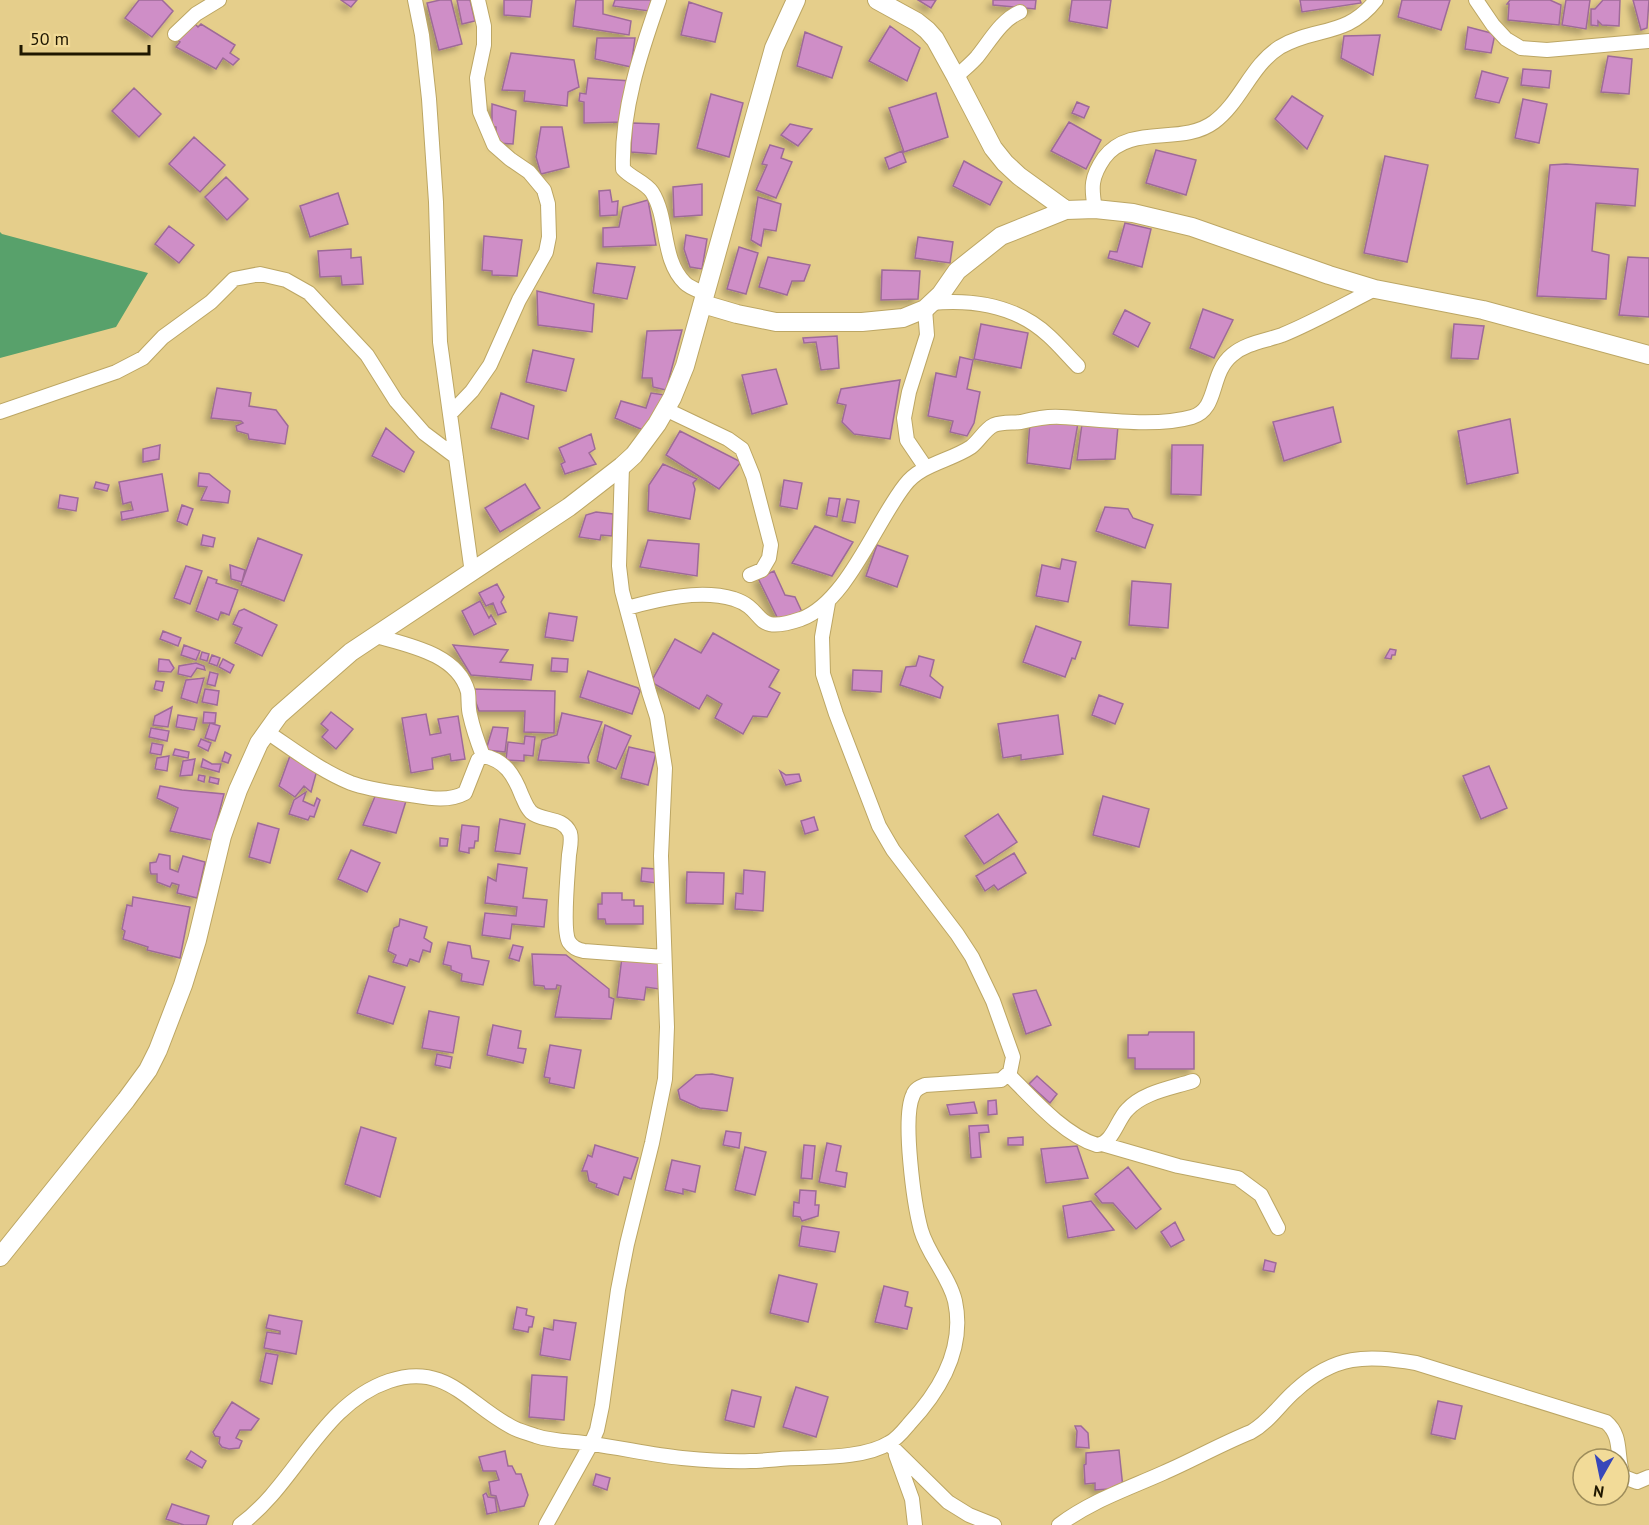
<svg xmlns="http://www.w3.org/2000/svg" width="1649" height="1525" font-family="'PT Sans',sans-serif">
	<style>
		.forest { fill: #58a16b }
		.building { fill: #cf8ec7; stroke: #9e6b98; stroke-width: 1.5; filter: url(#shadow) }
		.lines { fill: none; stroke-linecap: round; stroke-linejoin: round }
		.street-casing { stroke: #bca664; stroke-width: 16 }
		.secondary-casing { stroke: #bca664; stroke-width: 20 }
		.street { stroke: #fff; stroke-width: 14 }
		.secondary { stroke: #fff; stroke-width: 18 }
	</style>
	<defs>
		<filter id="shadow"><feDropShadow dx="-4.5" dy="4.5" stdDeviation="3" flood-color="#0004"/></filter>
	</defs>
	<rect width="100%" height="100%" fill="#e5ce8b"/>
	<!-- forest -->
	<path class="forest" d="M0,232L2,234L148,273L116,327L0,358Z"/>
	<!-- building -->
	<path class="building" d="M139,0H162L173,11L152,37L125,18Z
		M341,0H357L351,7Z
		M440,0H451L462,44L439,50L427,3Z
		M457,0H470L475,21L462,24Z
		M504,0H532L530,17L504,15Z
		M576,0H603V14L631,21L629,35L573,26Z
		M615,0H653L649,11L613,6Z
		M918,0H936L931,8Z
		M993,0H1036L1035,9L993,5Z
		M1072,0H1111L1107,28L1069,21Z
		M1300,0H1360L1361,3L1302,12Z
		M1402,0H1450L1441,30L1398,17Z
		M1510,0H1550L1561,5L1559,25L1508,20L1509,4H1507Z
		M1566,0H1590L1586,29L1562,25Z
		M1603,0H1620L1619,26L1602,25L1598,21V26L1591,25V9H1595Z
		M1633,0H1649L1647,28L1641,30Z
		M689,2L722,13L715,42L681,35Z
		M194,23L198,27L201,24L235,45L230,53L239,59L233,65L223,58L216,69L176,47L180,42L176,39Z
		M890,26L920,48L907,81L869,61Z
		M1468,27L1495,34L1491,53L1465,49Z
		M805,32L842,47L832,78L797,66Z
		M1380,35L1373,75L1341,58L1344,36Z
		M597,38H635L631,67L595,59Z
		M511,53L574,60L579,87L568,92L567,106L524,101L525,91L502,90Z
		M1608,56L1632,59L1629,94L1601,92Z
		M1523,69L1551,71L1549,88L1521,85Z
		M1482,71L1508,78L1499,103L1475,98Z
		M588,78L631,81L624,122L584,123V102L579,101L580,93L586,94Z
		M134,88L161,114L139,137L112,111Z
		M936,93L948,137L904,152L889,108Z
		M711,94L743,103L729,157L697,148Z
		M1292,96L1323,116L1307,149L1275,119Z
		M1523,99L1547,104L1539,143L1515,138Z
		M1077,102L1089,107L1084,118L1072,113Z
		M492,104L516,111L513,144L496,143V127L492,126Z
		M1069,122L1101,140L1086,169L1051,151Z
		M632,123L659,124L656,154L631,152Z
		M790,124L812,129L798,146L781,135Z
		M541,127H562L569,167L541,174L536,157Z
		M194,137L225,165L200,192L169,164Z
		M770,145L784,149L781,158L792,162L776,198L756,190L767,165L762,164Z
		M1156,150L1196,160L1186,195L1146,183Z
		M902,151L906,162L889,169L885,158Z
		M1385,156L1428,165L1407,262L1364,253Z
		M964,161L1002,182L990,205L953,186Z
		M1566,164L1638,169L1635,206L1596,203L1592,251L1609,255L1606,299L1537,296L1550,165Z
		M226,177L248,199L227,220L205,197Z
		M702,184V215L674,217L673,187Z
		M610,190L612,202L618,201L617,215L600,216L599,191Z
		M338,193L348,224L310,237L300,206Z
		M758,197L781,204L776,231L764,229L761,246L751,240Z
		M648,200L656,245L603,247V228L619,227L623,207Z
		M1125,223L1151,229L1142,267L1108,258L1110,251L1117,252Z
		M169,226L194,245L179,263L155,244Z
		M686,235L707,239L702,269L690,267L684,249Z
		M484,236L522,240L517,276L492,275V271L482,270Z
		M918,237L953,242L950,263L915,258Z
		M739,247L758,253L746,294L727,289Z
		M351,249V258L361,257L363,284L342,285L341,276L320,277L318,251Z
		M768,257L810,265L804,281H792L787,295L759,287Z
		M1628,257L1649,258V317L1619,315Z
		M597,263L635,267L627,299L593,293Z
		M882,270L920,271L918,299L881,300Z
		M537,291L594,304L592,332L538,325Z
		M1203,309L1233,320L1214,358L1190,348Z
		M1125,310L1150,323L1138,347L1113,334Z
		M981,324L1028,333L1021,368L974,359Z
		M1454,324L1484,326L1478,359L1451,358Z
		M682,330L666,390L653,387L652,378H642L647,331Z
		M837,336L839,368L821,370L816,342L804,343L803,338Z
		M533,350L574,359L566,391L526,382Z
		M960,357L973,360L967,389L980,392L974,423L967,436L950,432L953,421L928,416L936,373L956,377Z
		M776,369L787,404L752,414L742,375Z
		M900,380L890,439L854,434L842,422L846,405L837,403L841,389Z
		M217,388L251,393L249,406L276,410L288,426L285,444L249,439L248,434L237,431L236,426L243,423L241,421L211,418Z
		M501,393L534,406L528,439L491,428Z
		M651,393L665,395L643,430L615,418L621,401L646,408Z
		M1333,407L1341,442L1284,461L1273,422Z
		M1510,419L1518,473L1467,484L1458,431Z
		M1030,422L1078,423L1070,469L1027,463Z
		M1082,424L1118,426L1115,459L1077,460Z
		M386,428L414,452L404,472L372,456Z
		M680,431L741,462L719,489L666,455Z
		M591,434L595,449L589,453L596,464L565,474L561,464L565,462L559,448Z
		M160,445L159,459L143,462V449Z
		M1172,445H1203L1201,495L1171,494Z
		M663,464L697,479L693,483L695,489L690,519L648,511L649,485Z
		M199,473L209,474L230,491L228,503L201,500L207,487L198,486Z
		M162,474L168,511L122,520L121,512L133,510L131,502L123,504L119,482Z
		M784,480L802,483L797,509L780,506Z
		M96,482L109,485L107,491L94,488Z
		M525,484L540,508L500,532L485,508Z
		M60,495L78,498L76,511L58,508Z
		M829,498L840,499L837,517L826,515Z
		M847,499L859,501L855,523L842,521Z
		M182,505L193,509L187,525L177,521Z
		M1105,507L1128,509L1133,518L1153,525L1145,548L1096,531Z
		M596,512L613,514L612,536L601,535L600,540L579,537L586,515Z
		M815,526L853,542L832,576L792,563Z
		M203,535L215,538L213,547L201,545Z
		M258,538L302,555L284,601L241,585Z
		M648,540L699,544L697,576L640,567Z
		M877,545L908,556L897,587L866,576Z
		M1062,559L1076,562L1068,602L1036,596L1042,565L1060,569Z
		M230,565L245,570L242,582L231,579Z
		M186,566L202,571L190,604L174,598Z
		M774,571L785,595L795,597L802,612L779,621L758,578Z
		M208,577L217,580L216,583L238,590L229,615L221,612L218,620L196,611Z
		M1132,581L1171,584L1168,628L1129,625Z
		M497,584L504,597L501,602L506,612L498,615L493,603L486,606L479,593Z
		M480,601L489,618L491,615L496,624L474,635L462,611Z
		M244,609L277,625L262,656L235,643L242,628L233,624L239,611Z
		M549,613L577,617L573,641L545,637Z
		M1036,626L1081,642L1075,659L1072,658L1065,677L1023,662Z
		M163,631L181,638L178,646L160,639Z
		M713,633L779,670L769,687L780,693L767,717L753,716L743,734L715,718L722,704L707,695L699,709L651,682L675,639L701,653Z
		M184,645L200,651L196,660L181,655Z
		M453,645L508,650L500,662L533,665L531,680L471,675Z
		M1390,649L1396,650L1395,655H1392L1391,659L1385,658Z
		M202,652L209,654L207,661L200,659Z
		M212,655L220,658L217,666L209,663Z
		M919,656L934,660L930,676L943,687L940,698L900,685L906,667L916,666Z
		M552,658L568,659L567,672L551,671Z
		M159,659L169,660L174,668L171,672L158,671Z
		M223,659L234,665L230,673L219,667Z
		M196,663L204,666L205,670L197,668L191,677L178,674L179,666Z
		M853,670L882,671L881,692L852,690Z
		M588,671L638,688L640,691L632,714L580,697Z
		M210,672L218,674L215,686L207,684Z
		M204,678L197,703L181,698L186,680Z
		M156,681L164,682L162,691L154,689Z
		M205,689L219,691L217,705L202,702Z
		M471,689L555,691L554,733L524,732L525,711H479Z
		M1099,695L1123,704L1115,724L1092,715Z
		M172,707L168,727L153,725L155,716Z
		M204,712L216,713L215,723H203Z
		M331,712L353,729L336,749L322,737L328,730L321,724Z
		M562,713L602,722L588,757L589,763L538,760L542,740L557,735Z
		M426,714L430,735L441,733L438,719L458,716L465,759L451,761L450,754L432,758L433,769L411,773L402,718Z
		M178,715L197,718L194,730L176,727Z
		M1058,715L1063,754L1021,760V755L1003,758L998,724Z
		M210,723L220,726L215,741L205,738Z
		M605,725L631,736L616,769L597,761Z
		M493,727L508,728L505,752L486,750Z
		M151,728L169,731L167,741L149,737Z
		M525,736L535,737L533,756L524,755V761L506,760L508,742L524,744Z
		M201,739L211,743L208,751L198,746Z
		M152,743L163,745L161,755L150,753Z
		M629,747L656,753L648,785L621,778Z
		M175,749L189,752L188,758L173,755Z
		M225,752L231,755L228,763L222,761Z
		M291,753L317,770L311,792L304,786L295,797L279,786Z
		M169,756L167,771L155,769L157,758Z
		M195,759L192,775L180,776L183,761Z
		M203,759L212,764H221L219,772L201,767Z
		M1489,766L1507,808L1481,819L1463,776Z
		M780,771L786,775L799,774L801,781L786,785Z
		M199,775L205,776L204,782L198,780Z
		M210,777L219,779L218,784L209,782Z
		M160,786L182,790L224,794L212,840L170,831L178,808L157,798Z
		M306,792L303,801L314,806L317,798L320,800L314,817L310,816L308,820L289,814L294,800Z
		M376,794L406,801L396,833L363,825Z
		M1103,796L1149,809L1139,847L1093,835Z
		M998,814L1017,842L984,864L965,836Z
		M814,817L818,830L805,834L801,821Z
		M500,819L525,824L520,854L495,851Z
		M258,823L279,829L270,863L249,857Z
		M462,825L479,827L478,841H475L474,848H469V853L459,851Z
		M440,838L448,839L447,846H440Z
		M351,850L380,863L367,892L338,879Z
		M1014,853L1026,873L998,890L994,885L985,891L976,876Z
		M159,854L170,856V869L178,872L183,856L205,862L197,898L177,893L179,885L172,883L170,887L157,882V874H151L150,870V863L156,862Z
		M498,864L527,868L523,898L547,900L544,927L512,924L510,939L482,935L485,913L516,916L517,907L485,903L488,877L496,881Z
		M642,868L657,869L656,883L641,881Z
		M744,870L765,872L763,911L735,909L736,893L743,894Z
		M687,872L724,873L723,904L686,903Z
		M602,893H622V900H634V906H643V924H606L605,919H598V904H602Z
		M133,897L190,907L180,958L147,950L148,947L123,939L125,931L122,929L127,905L132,906Z
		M400,919L427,927L424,938L432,943L430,952L423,950L419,962L410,959L407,966L393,962L396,955L388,951L394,928L399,926Z
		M448,942L470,946L472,958L489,961L483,985L461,981L462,974L451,970V966L443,964Z
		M513,945L523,947L519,961L509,958Z
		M532,954L566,955L609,989V997L614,999L611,1019L555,1017L561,986L557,985L556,989H545L544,986L534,985Z
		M622,957L662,963L659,989L646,987L644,1000L617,997Z
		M369,976L405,987L393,1024L357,1013Z
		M1036,990L1051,1025L1026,1034L1013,994Z
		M429,1011L459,1017L453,1053L422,1048Z
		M493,1025L521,1031L518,1048L526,1049L523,1063L487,1055Z
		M1149,1032H1194V1069H1135V1058H1128V1035H1148Z
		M550,1045L581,1050L574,1088L549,1083L550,1078L544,1077Z
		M437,1054L452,1057L450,1068L435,1065Z
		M712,1074L733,1078L727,1111L700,1108L680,1099L678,1090L696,1075Z
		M1037,1076L1057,1094L1050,1103L1029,1084Z
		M996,1100L997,1114L988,1115V1101Z
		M974,1102L977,1113L950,1115L947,1105Z
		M988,1125L989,1132L979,1133L981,1157L971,1158L969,1126Z
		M361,1127L396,1138L380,1197L345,1184Z
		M726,1131L741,1133L739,1148L723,1145Z
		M1023,1137V1145H1008V1138Z
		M827,1143L841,1146L836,1171L847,1173L845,1187L819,1182Z
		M595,1145L638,1158L631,1179L624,1177L618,1195L596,1187L597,1184L589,1181L587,1171H582L588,1155L592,1157Z
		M804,1145L815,1146L812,1179L801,1178Z
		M1077,1146L1088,1178L1046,1183L1041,1149Z
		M745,1147L766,1152L755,1195L735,1190Z
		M672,1160L700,1166L695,1192L683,1189V1194L665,1190Z
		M1128,1167L1161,1209L1136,1229L1113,1203H1102L1095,1194Z
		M800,1190L816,1191L815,1205H819L818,1216L802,1221L800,1217L793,1216L794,1202L799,1203Z
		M1091,1201L1114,1230L1068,1238L1063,1206Z
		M1175,1222L1184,1240L1171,1247L1161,1232Z
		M802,1226L839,1232L835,1252L799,1246Z
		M1265,1260L1276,1263L1274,1272L1263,1270Z
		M779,1275L817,1284L808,1322L770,1313Z
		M884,1286L908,1292L905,1306L912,1308L907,1329L875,1322Z
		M517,1307L527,1309L526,1315L534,1317L532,1327H529L528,1332L513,1329Z
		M269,1315L302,1321L296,1354L264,1348L267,1332L280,1334V1331L266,1328Z
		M554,1320L576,1323L570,1360L540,1355L544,1328L553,1330Z
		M266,1353L278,1355L272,1384L260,1381Z
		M532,1375L567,1377L564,1420L529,1417Z
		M796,1387L828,1397L816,1437L783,1427Z
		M732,1390L761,1397L754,1427L725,1420Z
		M1438,1401L1462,1406L1455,1439L1431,1434Z
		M232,1402L259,1419L251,1430H240L236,1438L242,1441L239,1448L229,1449L222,1447L219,1443L220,1437L215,1436L213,1432Z
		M1075,1426H1081L1088,1433L1089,1448L1076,1447L1077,1431Z
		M1119,1450L1123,1488L1095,1490V1483L1085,1484L1084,1465L1086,1464V1453Z
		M191,1451L206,1461L202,1468L186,1459Z
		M505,1451L508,1466H512L516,1474H521L528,1495L524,1506L500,1511L496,1496L491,1495L489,1482L499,1480L496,1471H483L479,1457Z
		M596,1474L610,1478L607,1490L593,1485Z
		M486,1493L488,1497L495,1498L497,1512L487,1514L483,1495Z
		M172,1504L209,1516L206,1525H184L166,1519Z"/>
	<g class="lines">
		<!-- street casing -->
		<g class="street-casing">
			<path id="street" d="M415,0L422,35L429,99L436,202L440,342L472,573
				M659,0C640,54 621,111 623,169C631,178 645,182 652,192C669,219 661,260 685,283C690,288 700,291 706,294
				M1476,0L1493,25L1506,39L1521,48L1547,50L1649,41
				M175,34L196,14L219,0
				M956,77C963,70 971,64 977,57C990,41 1001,20 1020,12
				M1095,209C1091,187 1091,177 1104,158C1130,123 1182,146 1214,122C1241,102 1251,65 1280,47C1316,26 1346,38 1376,0
				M931,303C973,299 1017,306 1049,336C1059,345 1068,356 1078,366
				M925,309L927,335L909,392L904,418L907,440L926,468
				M665,409L728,439L742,449L753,476L771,545L769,558L762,570L750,575
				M0,412L116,372L143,358L163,337L211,302L234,279L260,274L286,280L309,293L367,355L396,401L424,433L456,457
				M450,414L472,391L490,365L519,300L546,252L549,237L548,204L544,190L529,172L510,159L494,145L480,112L477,78L484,45V26L478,0
				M627,608C659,599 700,589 734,599C768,610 751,636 801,619C847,602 875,523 905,485C921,464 950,461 971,447C979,441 985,429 994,425C1002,422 1012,423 1021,422C1034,419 1047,416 1061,417C1101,419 1154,428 1192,417C1219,409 1209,374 1232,355C1246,343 1265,341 1282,335C1314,322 1345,304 1375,289
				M376,636C408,645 458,654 468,692C469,700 468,708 470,715C473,729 478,743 483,756
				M267,732C294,750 321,771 351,783C370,790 391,792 411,795C429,798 448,802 465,793L478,760L483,756C505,760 514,775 522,796C525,802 526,807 531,812C542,822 563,816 570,833C572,840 570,848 569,855C568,872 562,930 569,942C573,948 578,950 584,951L664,957
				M1008,1074C1032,1098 1064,1135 1097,1145C1113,1143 1117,1120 1127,1110C1143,1092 1172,1088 1193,1081
				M1102,1144L1178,1166L1238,1178L1261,1195L1278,1228
				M889,1444L948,1502L969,1515L994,1525
				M896,1455L912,1499L915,1525
				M240,1525C296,1484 321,1404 389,1381C445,1362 467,1403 510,1426C518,1431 528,1433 536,1436C554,1442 574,1441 592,1444C622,1448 652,1455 682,1458C704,1460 727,1462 750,1461C767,1461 783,1458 800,1458C826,1457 867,1457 889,1443C897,1439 904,1430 909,1424C940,1391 965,1348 955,1301C949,1276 928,1255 921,1230C914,1204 902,1118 913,1095C915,1089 920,1087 925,1085L1001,1080L1010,1072L1013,1057L993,1001L972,957L957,934L893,850L879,826L836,714L823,674L822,637L828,603
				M546,1525L591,1444L597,1430L602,1406L618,1290L627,1244L652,1143L665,1079L667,1027L661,856L665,768L657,717L649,692L622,591L619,566L622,466
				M1059,1525C1091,1501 1127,1489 1163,1473C1193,1460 1221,1444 1251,1432C1269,1422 1280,1404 1295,1391C1335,1354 1366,1355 1416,1363L1606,1422C1624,1437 1615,1458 1624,1477L1637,1482L1649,1477"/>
		</g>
		<!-- secondary casing -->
		<g class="secondary-casing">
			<path id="secondary" d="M877,0L917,22L927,30L935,39L956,77L993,148L1005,163L1019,176L1066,210
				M703,304L737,314L776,322H862L903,318L925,309L941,294L957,271L1001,236L1066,210L1095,209L1133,213L1192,227L1329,275L1375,289L1483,310L1649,355
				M0,1257L126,1100L148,1070L158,1050L183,985L197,940L222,836L238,790L259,743L279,715L351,652L569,507L622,466L634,455L657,424L672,398L685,366L774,48L796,0"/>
		</g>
		<!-- street -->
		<use href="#street" class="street"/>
		<!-- secondary -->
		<use href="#secondary" class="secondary"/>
	</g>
	<!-- north arrow -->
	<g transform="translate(1601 1477) rotate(189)"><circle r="28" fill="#f2db98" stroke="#9e8d5b" stroke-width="1.5"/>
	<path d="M0-4.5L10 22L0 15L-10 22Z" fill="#3747ba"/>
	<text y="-9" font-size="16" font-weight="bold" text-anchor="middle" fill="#1f1700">N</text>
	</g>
	<!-- scale -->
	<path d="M21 45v9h128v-9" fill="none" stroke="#1f1700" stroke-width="3"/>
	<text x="30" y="45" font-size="18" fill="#1f1700" stroke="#f2db98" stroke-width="4.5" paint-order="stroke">50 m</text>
</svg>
